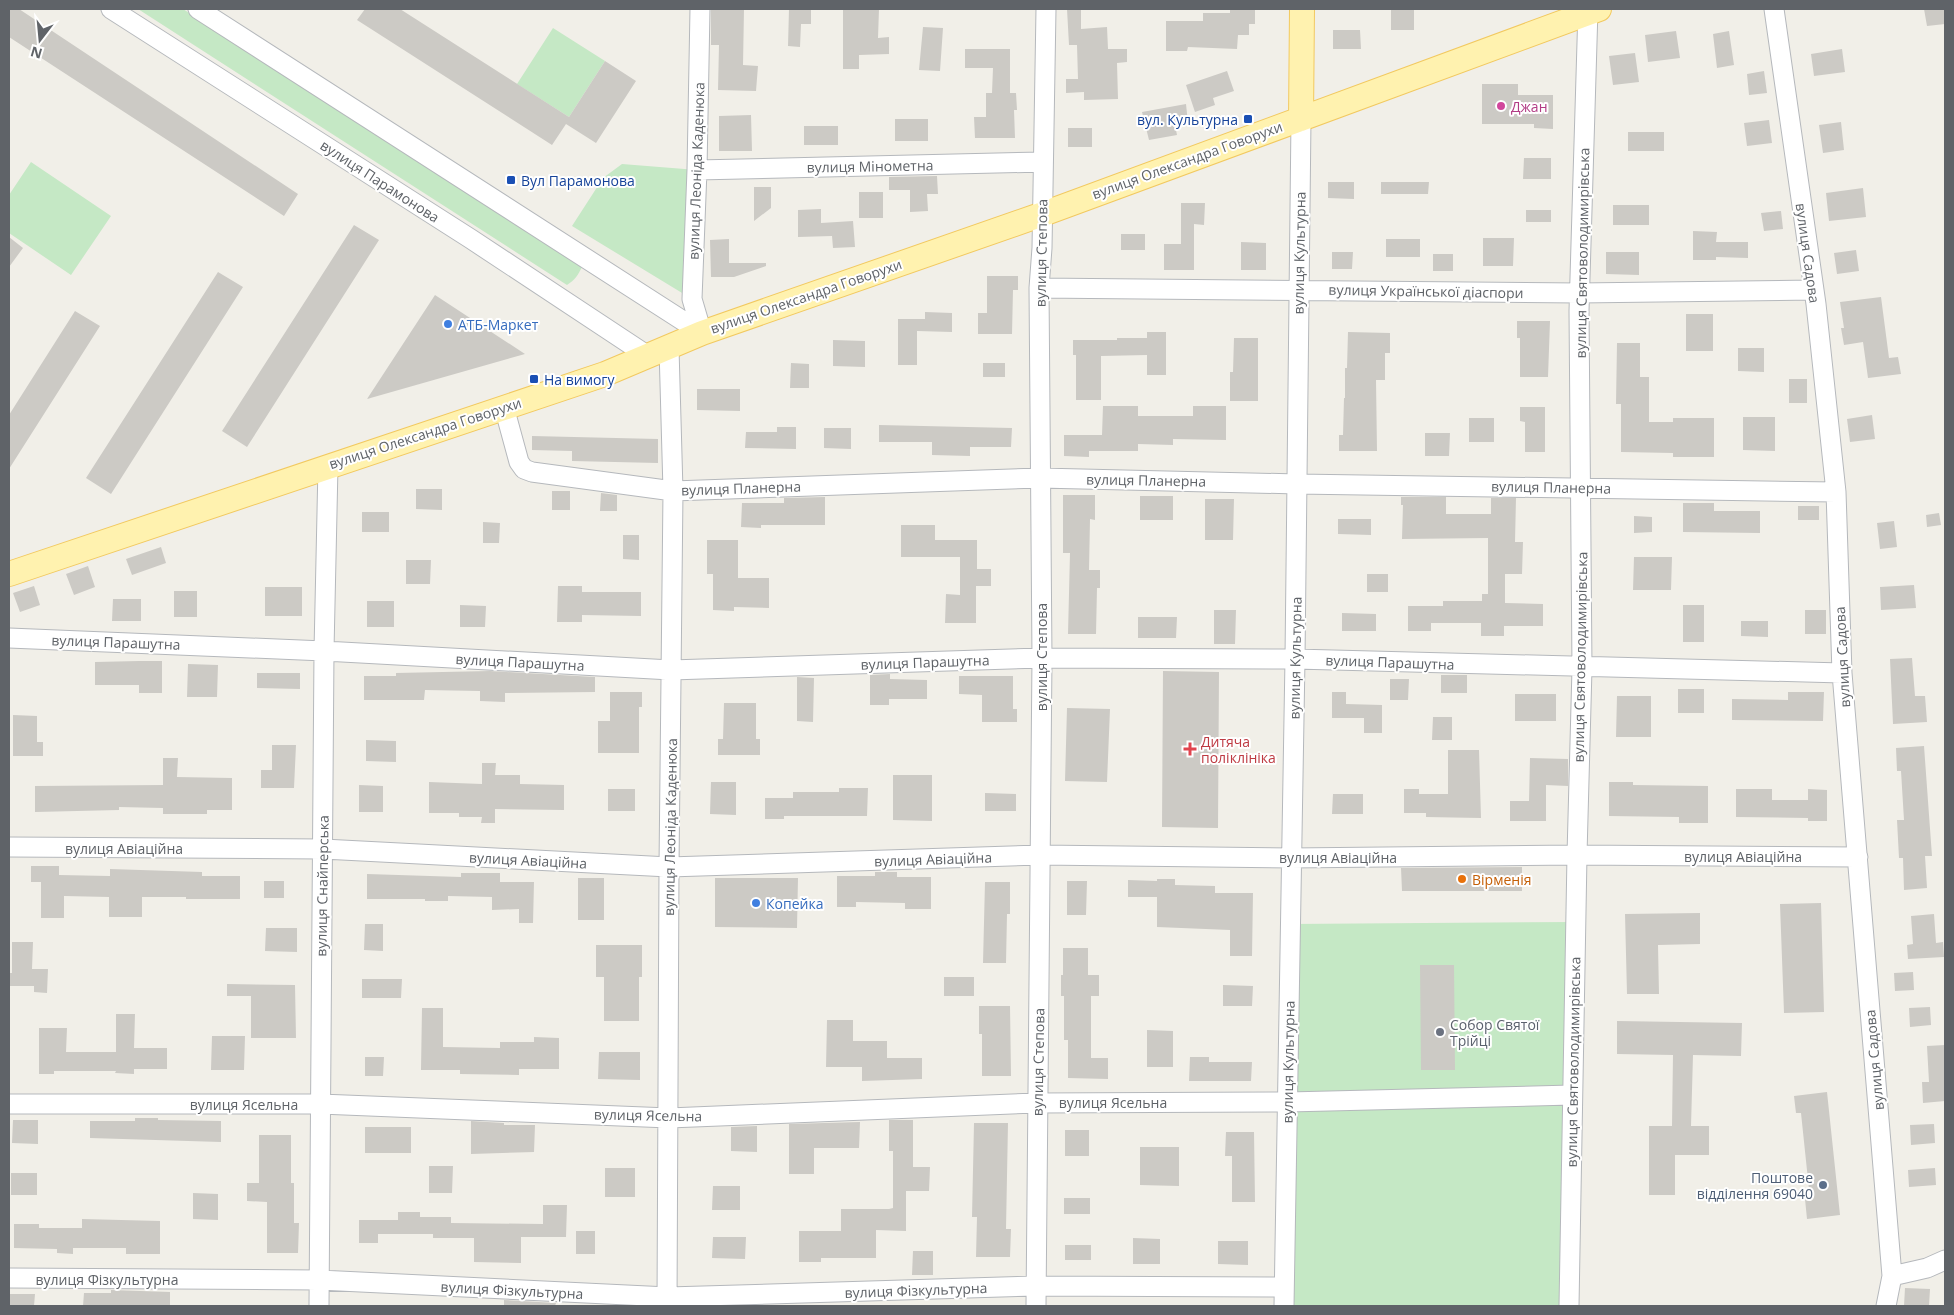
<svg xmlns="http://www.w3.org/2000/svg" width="1954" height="1315" font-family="'Open Sans',sans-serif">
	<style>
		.green { fill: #c5e8c5 }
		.building { fill: #cccac5 }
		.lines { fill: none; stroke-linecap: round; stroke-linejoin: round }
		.minor-casing { stroke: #b5b8bc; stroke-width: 21 }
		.major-casing { stroke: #f2c960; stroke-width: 26 }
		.minor { stroke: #fff; stroke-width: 19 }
		.major { stroke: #fff2af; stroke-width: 24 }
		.hotel-dot { fill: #d1479c; stroke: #fff; stroke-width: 2 }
		.transit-dot { fill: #1a4fb4; stroke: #fff; stroke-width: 2 }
		.shop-dot { fill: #3f7fe0; stroke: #fff; stroke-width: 2 }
		.health-dot { fill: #e0444e; stroke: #fff; stroke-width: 2 }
		.food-dot { fill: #e8710a; stroke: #fff; stroke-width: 2 }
		.worship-dot { fill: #6b7280; stroke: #fff; stroke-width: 2 }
		.service-dot { fill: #5c6f8a; stroke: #fff; stroke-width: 2 }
		.labels { text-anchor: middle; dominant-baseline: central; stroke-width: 4; stroke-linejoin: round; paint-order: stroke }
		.hotel-label { font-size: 14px; fill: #b23c85; stroke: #fff; text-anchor: start }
		.transit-label { font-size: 14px; fill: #164399; stroke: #fff; text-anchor: start }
		.street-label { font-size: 14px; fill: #5f6368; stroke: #fff }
		.shop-label { font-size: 14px; fill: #366cbe; stroke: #fff; text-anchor: start }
		.health-label { font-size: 14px; fill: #be3a42; stroke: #fff; text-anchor: start }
		.food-label { font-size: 14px; fill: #c56008; stroke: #fff; text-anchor: start }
		.worship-label { font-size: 14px; fill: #5b616d; stroke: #fff; text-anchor: start }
		.service-label { font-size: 14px; fill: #4e5e75; stroke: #fff; text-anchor: end }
	</style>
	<rect width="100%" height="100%" fill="#f1efe8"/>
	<!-- green -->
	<path class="green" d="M138,9H183L582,267C578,275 575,280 567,285Z
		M553,28L605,61L569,117L517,84Z
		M31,162L111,216L71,275L9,233V195Z
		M622,164L697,170L692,299L572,226L603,178Z
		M1575,922L1569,1306H1284L1290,924Z"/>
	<!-- building -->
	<path class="building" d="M9,9H19L298,194L284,216L9,37Z
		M365,9H400L569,117L605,61L636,81L596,143L566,124L552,145L357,20Z
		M711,9H744L743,65L758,66L756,91L718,90L719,45H711Z
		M789,9H811V24H801L800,47L788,46Z
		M843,9H879L878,38L889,37V54L859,55V69H843Z
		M1067,9H1081V29L1107,27L1108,49H1127V62L1117,63L1118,99L1084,100V92L1066,93V79H1078L1077,45H1069Z
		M1230,9H1255V24H1249V35H1238L1237,49L1188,47L1187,51H1166V21H1203V13H1230Z
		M1391,9H1414V30H1391Z
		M1924,9H1944L1945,24L1927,26Z
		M923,27L943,28L940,71L919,70Z
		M1333,30H1360L1361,49H1333Z
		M1676,31L1680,58L1648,62L1645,35Z
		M1729,31L1734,65L1717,68L1713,34Z
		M965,49H1010V93H1016L1017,110H1014L1015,138H975L974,117H986V93H992L993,68H965Z
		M1842,49L1845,72L1814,76L1811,54Z
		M1635,53L1639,82L1613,85L1609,56Z
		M1227,71L1234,91L1213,98L1215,105L1195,112L1186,85Z
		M1764,71L1767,93L1749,95L1747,74Z
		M1482,84H1518V95H1553V129L1534,128V124H1482Z
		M1186,104L1188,123L1175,125L1177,135L1149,140L1142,112Z
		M751,115L752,151H719V116Z
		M895,119H928V141H895Z
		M1769,120L1772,143L1747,146L1744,123Z
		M1841,122L1844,150L1823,153L1819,125Z
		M804,126H838V145H804Z
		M1068,128H1092V147H1068Z
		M1628,132H1664V151H1628Z
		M1524,158H1551V179H1523Z
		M937,176L938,194H927L928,211L910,212V190H889V177Z
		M1328,182H1354V199L1328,198Z
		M1381,182H1429L1428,194H1381Z
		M754,187H771V208L754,221Z
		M1863,188L1866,217L1829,221L1826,193Z
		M859,192H883V218H859Z
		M1181,203H1205L1204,225L1194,224V270H1164V244H1181Z
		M1613,205H1649V225H1613Z
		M821,209V223L853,221L855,247L833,248L832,236L798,237V210Z
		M1526,210H1551V222H1526Z
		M1781,211L1783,229L1764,231L1761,213Z
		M354,225L379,240L247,447L222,431Z
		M1693,231L1717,232L1716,242H1748V258L1716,257V260H1693Z
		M1121,234H1145V250H1121Z
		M9,237L23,248L9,267Z
		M1483,238H1514L1513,266H1483Z
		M729,239V263H766V266L734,277H711L710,240Z
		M1386,239H1420V257H1386Z
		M1241,242L1266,243V270H1241Z
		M1856,250L1859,271L1837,274L1834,253Z
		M1332,252H1353L1352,269H1332Z
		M1606,252H1639V275L1606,274Z
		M1433,254H1453V271H1433Z
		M218,272L243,287L111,494L86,478Z
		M987,276H1018V290H1013L1012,334H978V313H987Z
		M435,295L525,354L367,399Z
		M1881,297L1889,358L1898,357L1901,374L1868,378L1863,342L1844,345L1841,328H1844L1840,302Z
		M75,311L100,326L9,469V415Z
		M925,312L952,313V332L917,331V365H898V319H925Z
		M1686,314H1713V351H1686Z
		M1517,321H1550L1548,377H1520V338H1517Z
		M1147,332H1166V375H1147V355L1101,356V400H1076V355H1073V340H1117V338H1147Z
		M1348,332L1390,333V353H1385V380H1376L1377,451H1339V435H1343L1344,398H1345V368H1347Z
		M1234,338H1258V401H1230V372H1233Z
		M833,340L865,341V367L833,366Z
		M1617,343H1640V377H1649V422H1673V418H1714V457H1673V453L1621,452V404H1616Z
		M1738,348H1764V372L1738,371Z
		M791,363L809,364V388H790Z
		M983,363H1005V377H983Z
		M1789,379H1807V403H1789Z
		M697,389H740V411L697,410Z
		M1103,406H1138V416H1193V406H1226V440L1173,439V445L1138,444V451H1089V457L1064,456V435H1102Z
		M1520,407H1545V452H1525V422L1520,421Z
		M1872,415L1875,439L1850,442L1847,419Z
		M1743,417H1775V451L1743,450Z
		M1469,418H1494V442H1469Z
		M879,425L1012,428L1011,447H970V456L932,455V442H879Z
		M777,427H796V449L745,448L746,432H777Z
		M824,428H851V449L824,448Z
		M1425,433H1450L1449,456H1425Z
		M532,436L658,439V463L572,461V451L532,450Z
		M416,489H442V510L416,509Z
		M552,491H570V510H552Z
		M601,493L617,495V511H600Z
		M1063,495H1095V520L1090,519L1089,570H1100V588H1097L1096,634H1068L1070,553H1063Z
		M1140,496H1173V520H1140Z
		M825,497V525H761V528L741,527L742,503H784V498Z
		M1401,497H1446V514H1491V498H1516L1515,542H1523L1522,574H1505V603L1543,604V626H1504V636H1481V623H1431V631H1408V606H1443V601H1482V594H1488V538L1402,539L1403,505H1401Z
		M1205,499H1234L1233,540H1205Z
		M1683,503H1714V511H1760V533L1683,532Z
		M1798,506H1819V520H1798Z
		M362,512H389V532H362Z
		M1939,513L1941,525L1927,527L1926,515Z
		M1634,516L1652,517V532L1634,533Z
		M1338,519H1371V535L1338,534Z
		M1894,521L1897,547L1880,549L1877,523Z
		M483,522L500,523L499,543H483Z
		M901,525H935V540H977V569H991V586H976V623H945L946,594L960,595V557H901Z
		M623,535H639V560L623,559Z
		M707,540H738V578H769V608L734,607V611L713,610V574H707Z
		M161,547L166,563L132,575L126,559Z
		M1634,557H1672L1671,590H1633Z
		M406,560H431L430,584H406Z
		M88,566L95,587L74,595L66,574Z
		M1367,574H1388V592H1367Z
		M1914,585L1916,608L1881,610L1880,587Z
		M34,586L40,605L20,612L13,593Z
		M558,586H582V592H641V616L582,615V622H557Z
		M265,587H302V616H265Z
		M174,591H197V617H174Z
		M113,599H141V621H112Z
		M367,601H394V627H367Z
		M460,605L486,606L485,627H460Z
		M1683,605H1704V642H1683Z
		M1214,610H1236L1235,644H1214Z
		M1805,610H1826V634H1805Z
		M1342,613L1376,614V631H1342Z
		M1138,617H1177L1176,638H1138Z
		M1741,621H1768V637L1741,636Z
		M1912,658L1915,696H1925L1927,722L1893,724L1890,659Z
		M139,661H162V693H139V685H95V662Z
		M188,664L218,665L217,697H187Z
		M490,671L595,677V692L505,693V702L480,701V691L425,690L424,700H364V676H396V673Z
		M1163,671L1219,672L1218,828L1162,827Z
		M257,673H300V689L257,688Z
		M890,674V679L927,680V699H889V705H870V675Z
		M1441,675H1467V693H1441Z
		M959,676H1013V709H1017V722H982V695L959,694Z
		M797,677L814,678L813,722L797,721Z
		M1390,679H1409L1408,700H1390Z
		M1678,689H1704V713H1678Z
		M610,692H642V707H639V753H598V721H610Z
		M1332,692H1346V704L1382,705V733H1364V718H1332Z
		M1788,692H1824L1823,721L1732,720V699L1788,700Z
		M1515,694H1556V721H1515Z
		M1617,696H1651V737H1616Z
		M724,703H756V739H760V755H718V739H723Z
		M1067,708L1110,709L1107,782L1065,781Z
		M13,715L37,716V742H43V756H13Z
		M1433,717H1452V740H1432Z
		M366,740L396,741V762L366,761Z
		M272,745H296L294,788H261V770H272Z
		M1924,746L1932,856H1925L1927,888L1904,890L1903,858H1899L1897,820H1904L1901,771H1897L1896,748Z
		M1448,750H1479L1481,818L1426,817V813H1404V789H1419V794H1448Z
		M163,758H178L177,777L232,778V810H207V814H163V808L119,807V810L35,812V786L163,785Z
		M1530,758L1568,759V786L1546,785V821H1510V801H1529Z
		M482,763H496L495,775H520V784L564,785V810L495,809V823H481L482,817H459V813H429V782L482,784Z
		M893,775H932V821L893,820Z
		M711,782H736V815L710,814Z
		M1609,782H1633V785L1708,786V823H1679V817L1609,816Z
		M359,785L383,786V812H359Z
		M839,788H868L867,816H784V819H765V798H793V792H839Z
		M608,789H635V811H608Z
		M1736,789H1772V800H1808V789L1827,790V821H1808V818L1736,817Z
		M985,793L1016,794V811H985Z
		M1333,794H1363V814H1332Z
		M31,866H59V875L110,876V869L202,872V876H240V899H186V897H142V917H109V897L64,896V918H41V882H31Z
		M1522,867V891H1402L1401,868Z
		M875,872H897V877H931V909H905V903L856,902V907H837V876H875Z
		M461,873H500V882H534L533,923H519V909L492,910V897L448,896V901H425V899H367V874L461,877Z
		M578,878H604V920H578Z
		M715,878H798L797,928L715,927Z
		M1157,879H1175V885L1215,886V893H1253L1252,956H1230V930L1157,927V897H1128V880L1157,881Z
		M264,881H284V898H264Z
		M1067,881H1087L1086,915H1067Z
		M985,882H1010V914H1007L1006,963H983Z
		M1821,903L1824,1012L1784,1013L1780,904Z
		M1700,913V944L1658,945L1659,994H1627L1625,914Z
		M1934,914L1936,943L1943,942L1944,957L1908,959L1907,945L1913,944L1911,916Z
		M365,924H383V951L364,950Z
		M266,928H297V952L265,951Z
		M12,942H33L32,969H48L47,993L34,992V986H9V973H12Z
		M596,945H642V977H639V1021H604V977H596Z
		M1063,948H1088V975H1099V996H1091V1058H1108V1079L1068,1078V1040H1064V996H1061V975H1063Z
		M1420,965H1454L1455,1070H1421Z
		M1913,972L1914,990L1895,991L1894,973Z
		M944,977H974V996H944Z
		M362,979H402L401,998H362Z
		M227,984L295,985L296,1038H251V996H227Z
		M1223,985L1253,986L1252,1006H1223Z
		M979,1006H1010L1011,1076H982V1034H979Z
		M1930,1007L1931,1025L1910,1027L1909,1008Z
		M422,1008H443V1047L500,1048V1042H534V1037L559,1038V1069H519V1075L460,1074V1070H421Z
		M116,1014H135L134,1048H167V1069H134V1074L115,1073L116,1071H54V1074H39V1028H67L66,1052H116Z
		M827,1020H853V1041H887V1058H922V1079L862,1081V1067H826Z
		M1617,1021L1742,1023L1741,1056L1693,1055L1691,1126H1709V1155H1675V1195H1649V1126H1672L1673,1055L1617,1054Z
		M1147,1030L1173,1031V1067H1147Z
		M212,1036H245L244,1070H211Z
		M1945,1045V1101L1923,1103L1922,1082H1929L1927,1046Z
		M599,1052H640V1080L598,1079Z
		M365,1057H384L383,1076H365Z
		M1190,1057H1209V1062H1252L1251,1081H1189Z
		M1827,1092L1840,1215L1807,1219L1805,1199H1810L1801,1113H1796L1794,1096Z
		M135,1118H158V1120L221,1121V1142L90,1138V1121H135Z
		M13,1120H38V1144L12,1143Z
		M889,1120H913V1167H930L929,1191H906V1231L876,1230V1258H821V1262H799V1231H841V1209H889L893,1208V1151H889Z
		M471,1121L504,1123V1125H535L534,1152L471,1154Z
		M860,1122L859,1148H814V1174H789V1124Z
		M974,1123H1008L1006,1229H1011L1010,1257H976L977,1217H972Z
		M1934,1124L1935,1143L1911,1145L1910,1125Z
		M757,1126V1152L731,1151V1127Z
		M365,1127H411V1153H365Z
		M1065,1130H1089V1156H1065Z
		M1226,1132H1254L1255,1202H1232V1156H1225Z
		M259,1135H291V1183H294V1223H299L298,1253H267V1202L247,1201V1183H259Z
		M1140,1147H1179V1186L1140,1185Z
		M429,1166H453L452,1193H429Z
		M605,1168H635V1197H605Z
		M1935,1168L1936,1185L1909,1187L1908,1170Z
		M11,1173H37V1195H11Z
		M713,1186H740V1210H712Z
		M193,1193L218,1194V1220L193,1219Z
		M1064,1198H1090V1214H1064Z
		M543,1205H567L566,1237H521V1263L474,1262V1238H433V1234H378V1243H359V1220H398V1212H420V1217H451V1223L543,1224Z
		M82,1219L160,1221V1254H126V1248H73V1254L57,1253V1249L14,1248V1224H39V1228H82Z
		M576,1231H595V1254H576Z
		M713,1237H746L745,1259L712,1258Z
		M1133,1238L1160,1239V1264H1133Z
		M1218,1241H1248V1265L1218,1264Z
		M1065,1245H1091V1260H1065Z
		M913,1251H933V1275H912Z
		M1905,1288L1930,1289L1929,1306H1904Z
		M111,1290L170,1292V1306H83L84,1293H111Z
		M9,1294H35L34,1306H9Z
		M504,1300L556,1303L555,1306H504Z"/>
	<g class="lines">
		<!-- minor casing -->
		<g class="minor-casing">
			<path id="minor" d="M111,9L471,239L648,356
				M198,9L702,333
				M700,9L697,170L692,299L702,333
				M1774,9L1816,304L1836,492L1842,673L1892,1276L1886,1306
				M697,170L1043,162
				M1039,288L1579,293L1813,290
				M504,407L519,462L524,469L532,472L673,491L1040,478L1297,484L1836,492
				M9,638L324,651L671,670L1042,658L1295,659L1842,673
				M9,847L323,849L669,867L1040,855L1291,858L1577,855L1858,857
				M9,1104H320L669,1118L1037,1103L1288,1102L1572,1095
				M1892,1276L1927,1268L1945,1260
				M9,1278L319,1280L668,1297L1036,1286L1284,1287
				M319,1306L324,651L328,466
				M667,1306L669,867L673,491L669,348
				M1036,1306L1042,658L1039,288L1042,248L1046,9
				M1284,1306L1295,659L1301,119
				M1569,1306L1577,855L1582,668L1579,311L1588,9"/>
		</g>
		<!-- major casing -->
		<g class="major-casing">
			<path id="major" d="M1301,119L1302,9
				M9,574L605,374L702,333L1043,214L1599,9"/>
		</g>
		<!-- minor -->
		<use href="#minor" class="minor"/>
		<!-- major -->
		<use href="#major" class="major"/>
	</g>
	<!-- markers -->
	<circle class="hotel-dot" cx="1501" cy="106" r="5"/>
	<g class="transit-dot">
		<rect x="1243" y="114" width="10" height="10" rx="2.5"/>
		<rect x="506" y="175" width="10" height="10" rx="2.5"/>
		<rect x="529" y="374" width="10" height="10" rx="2.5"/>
	</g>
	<g class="shop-dot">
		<circle cx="448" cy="324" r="5"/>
		<circle cx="756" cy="903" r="5"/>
	</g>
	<path class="health-dot" d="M1187.5 741.5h5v5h5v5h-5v5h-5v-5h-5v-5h5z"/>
	<circle class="food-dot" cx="1462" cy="879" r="5"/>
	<circle class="worship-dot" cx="1440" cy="1032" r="5"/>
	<circle class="service-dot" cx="1823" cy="1185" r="5"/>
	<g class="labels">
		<!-- hotel labels -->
		<g class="hotel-label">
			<text x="1511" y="106">Джан</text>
		</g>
		<!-- transit labels -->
		<g class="transit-label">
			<text x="1238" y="119" text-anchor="end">вул. Культурна</text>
			<text x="521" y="180">Вул Парамонова</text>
			<text x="544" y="379">На вимогу</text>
		</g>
		<!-- street labels -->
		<g class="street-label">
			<text transform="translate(1187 160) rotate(-20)">вулиця Олександра Говорухи</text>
			<text transform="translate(870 166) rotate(-1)">вулиця Мінометна</text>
			<text transform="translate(696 171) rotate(-88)">вулиця Леоніда Каденюка</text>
			<text transform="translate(380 181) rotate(33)">вулиця Парамонова</text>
			<text transform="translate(1041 253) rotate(-89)">вулиця Степова</text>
			<text transform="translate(1299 253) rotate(-89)">вулиця Культурна</text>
			<text transform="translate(1582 253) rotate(-89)">вулиця Святоволодимирівська</text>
			<text transform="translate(1808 253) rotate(82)">вулиця Садова</text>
			<text transform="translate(1426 291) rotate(1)">вулиця Української діаспори</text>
			<text transform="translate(806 296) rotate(-19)">вулиця Олександра Говорухи</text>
			<text transform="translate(425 433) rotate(-18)">вулиця Олександра Говорухи</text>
			<text transform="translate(1146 480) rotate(1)">вулиця Планерна</text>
			<text transform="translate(1551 487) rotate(1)">вулиця Планерна</text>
			<text transform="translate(741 488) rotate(-2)">вулиця Планерна</text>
			<text transform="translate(116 642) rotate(2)">вулиця Парашутна</text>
			<text transform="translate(1041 657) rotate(-90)">вулиця Степова</text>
			<text transform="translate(1580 657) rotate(-89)">вулиця Святоволодимирівська</text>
			<text transform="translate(1842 657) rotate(-93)">вулиця Садова</text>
			<text transform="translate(1295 658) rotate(-89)">вулиця Культурна</text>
			<text transform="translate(520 662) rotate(3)">вулиця Парашутна</text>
			<text transform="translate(925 662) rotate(-2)">вулиця Парашутна</text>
			<text transform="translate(1390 662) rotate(2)">вулиця Парашутна</text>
			<text transform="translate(670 827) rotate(-89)">вулиця Леоніда Каденюка</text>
			<text x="124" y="848">вулиця Авіаційна</text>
			<text x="1743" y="856">вулиця Авіаційна</text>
			<text x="1338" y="857">вулиця Авіаційна</text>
			<text transform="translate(933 859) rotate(-2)">вулиця Авіаційна</text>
			<text transform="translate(528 860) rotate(3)">вулиця Авіаційна</text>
			<text transform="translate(322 886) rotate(-89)">вулиця Снайперська</text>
			<text transform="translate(1874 1060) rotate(-95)">вулиця Садова</text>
			<text transform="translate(1038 1062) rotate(-89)">вулиця Степова</text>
			<text transform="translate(1288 1062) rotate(-89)">вулиця Культурна</text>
			<text transform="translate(1573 1062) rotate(-89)">вулиця Святоволодимирівська</text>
			<text x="1113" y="1102">вулиця Ясельна</text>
			<text x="244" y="1104">вулиця Ясельна</text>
			<text transform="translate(648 1115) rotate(1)">вулиця Ясельна</text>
			<text x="107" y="1279">вулиця Фізкультурна</text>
			<text transform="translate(512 1290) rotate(3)">вулиця Фізкультурна</text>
			<text transform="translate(916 1290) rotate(-2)">вулиця Фізкультурна</text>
		</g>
		<!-- shop labels -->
		<g class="shop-label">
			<text x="458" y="324">АТБ-Маркет</text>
			<text x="766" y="903">Копейка</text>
		</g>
		<!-- health labels -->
		<g class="health-label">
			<text x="1201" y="741">Дитяча<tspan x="1201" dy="16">поліклініка</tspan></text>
		</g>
		<!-- food labels -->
		<g class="food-label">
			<text x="1472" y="879">Вірменія</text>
		</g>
		<!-- worship labels -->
		<g class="worship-label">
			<text x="1450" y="1024">Собор Святої<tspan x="1450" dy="16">Трійці</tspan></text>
		</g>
		<!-- service labels -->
		<g class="service-label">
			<text x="1813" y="1177">Поштове<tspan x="1813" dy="16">відділення 69040</tspan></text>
		</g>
	</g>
	<!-- border -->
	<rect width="1954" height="1315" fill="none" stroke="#5f6368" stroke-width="20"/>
	<!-- north arrow -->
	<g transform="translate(40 40) rotate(196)" stroke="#ffffff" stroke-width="4" paint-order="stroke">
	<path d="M0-4L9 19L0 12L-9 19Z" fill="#5f6368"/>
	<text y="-8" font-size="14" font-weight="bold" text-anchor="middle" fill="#5f6368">N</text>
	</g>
</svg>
